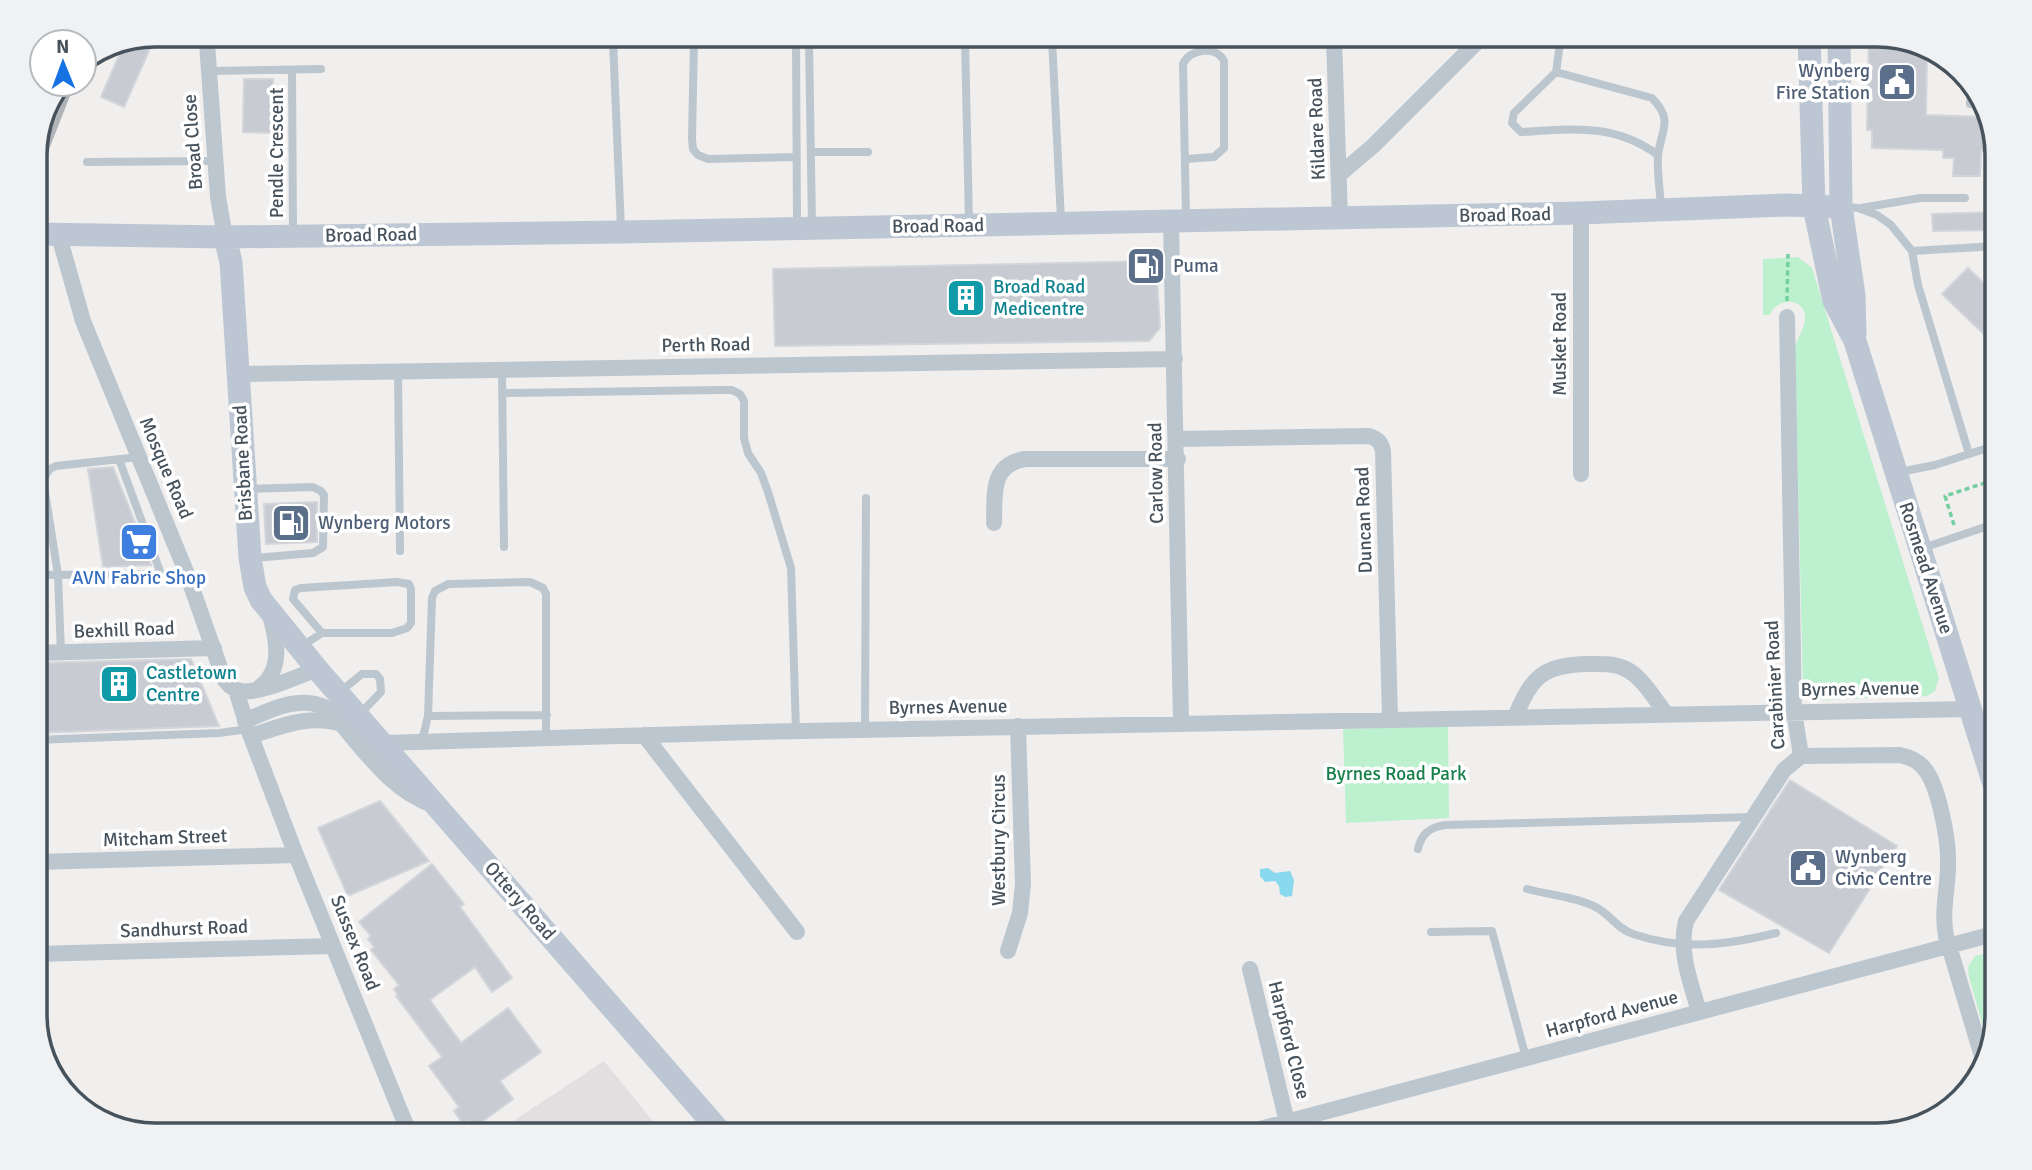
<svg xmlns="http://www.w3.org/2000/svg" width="2032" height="1170" font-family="Signika,sans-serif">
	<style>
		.education { fill: #e2dfe0 }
		.green { fill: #bcf0cf }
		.water { fill: #88d9ed }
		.building { fill: #c8cbd1; stroke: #d2d5da; stroke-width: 2 }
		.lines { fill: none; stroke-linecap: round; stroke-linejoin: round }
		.path { stroke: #73cea0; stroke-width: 3.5; stroke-dasharray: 5 3.5; stroke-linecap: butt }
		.lane { stroke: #bcc6ce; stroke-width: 8 }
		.street { stroke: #bcc6ce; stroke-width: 16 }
		.secondary { stroke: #bcc7d3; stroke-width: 23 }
		.rail { stroke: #b0b4b9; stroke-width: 5 }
		.labels { text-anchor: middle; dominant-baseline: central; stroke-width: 7; stroke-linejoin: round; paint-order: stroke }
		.service-label { font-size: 19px; fill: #4e5e75; stroke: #fff; text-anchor: start }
		.street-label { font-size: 19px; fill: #46525c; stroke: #fff }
		.culture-label { font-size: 19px; fill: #0d838f; stroke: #fff; text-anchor: start }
		.shop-label { font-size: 19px; fill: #366cbe; stroke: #fff }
		.park-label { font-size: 19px; fill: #157f49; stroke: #fff }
		.rim { fill: none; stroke: #46525c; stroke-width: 3.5 }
	</style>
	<rect width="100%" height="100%" fill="#f1eeee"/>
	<!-- education -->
	<path class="education" d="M604,1061L664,1135H492Z"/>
	<!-- green -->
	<path class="green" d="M1798,257L1812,268L1939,678L1935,691L1927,696L1815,700L1808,698L1803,691L1795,348C1797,337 1807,326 1805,314C1800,295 1775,300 1770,315H1763V259Z
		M1448,726L1449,818L1346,823L1343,729Z
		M1997,951V1016L1989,1047L1969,977L1968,967L1975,956Z"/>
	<!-- water -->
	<path class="water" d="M1268,868L1275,873L1290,871L1294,880L1292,896L1285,897L1280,894L1279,886L1275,881L1265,882L1260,876V869Z"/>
	<!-- building -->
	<path class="building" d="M1869,35H1877L1927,48L1926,115L1987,117L1997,151H1981L1980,176H1953L1954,158H1943V150L1872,148V130H1867Z
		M124,44H152L124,107L101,97Z
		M244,79H273L272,133L243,132Z
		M1997,212V230L1933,231L1932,214Z
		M1156,261L1160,328L1149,341L775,346L773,269Z
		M1968,268L1997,296V347L1942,294Z
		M113,467L136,525L151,565L103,567L88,469Z
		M317,502V542L266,544L264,504Z
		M191,659L219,726L35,733V663Z
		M1790,780L1897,846L1829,953L1719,890Z
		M380,801L429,861L350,895L347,894L318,828Z
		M432,864L464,904L460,907L512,978L492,992L475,967L430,1000L461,1043L508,1008L541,1052L500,1081L513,1099L475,1127L469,1120L463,1124L454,1111L459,1107L429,1066L442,1057L396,996L398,995L394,989L399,985L371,950L374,947L368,939L371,936L359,922Z"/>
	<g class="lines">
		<!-- path -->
		<path class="path" d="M1787,301L1788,254
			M1954,525L1945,496L1997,479"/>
		<!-- lane -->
		<path class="lane" d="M1561,37L1556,72L1514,113L1512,123L1521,132C1573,129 1614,123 1658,155
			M1052,39L1061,220
			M796,40L797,225
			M809,40L812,226
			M965,40L969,222
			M613,41L621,229
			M694,41L692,139L693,149L698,155L708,159L796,157
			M292,70L293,233
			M209,71L321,69
			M1556,72L1652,98C1674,121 1661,129 1658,156C1657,172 1660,191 1661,207
			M1970,104L1971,83
			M811,152H868
			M1185,159L1214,157L1224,148V61C1217,45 1189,49 1183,64L1186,218
			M87,162L216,161
			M1844,207L1858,208L1877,215L1891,225L1912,251L1918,285L1969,454
			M1861,208L1920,198H1965
			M1912,251L1997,246
			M502,369L504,547
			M398,372L400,551
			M502,393L720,390H732L740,394L744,401V438L748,453L761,473L768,492L791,568L796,731
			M119,459L161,574
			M1899,472L1935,465L1997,445
			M247,489L313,487L321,491L324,495L323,547L313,553L254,558
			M1923,548L1997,523
			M35,575L186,574
			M302,646L322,633H392L407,628L411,623V589L409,584L397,582L301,588L295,590L293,599L322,633
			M61,653L58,575L43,479L50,469L56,466L139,457
			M341,691L362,674H376L380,679L381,692L360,714
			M428,716L547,715
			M865,729L866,498
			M35,740L219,733L248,729
			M422,741L428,716L432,598L435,591L448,584L530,582L543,588L546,594V738
			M1418,849C1421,834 1430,827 1445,825L1753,817
			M1527,889C1549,895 1579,897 1599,909C1612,917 1618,929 1633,934C1683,951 1727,945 1776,933
			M1431,932L1492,931L1526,1058"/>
		<!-- street -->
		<path class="street" d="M1334,38L1340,218
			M207,43L218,197L225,237
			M1340,174L1373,146L1482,37
			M1581,213V474
			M1171,221L1181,723
			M59,236L83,321L187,574L224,679C228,684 231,688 237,690C254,697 299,676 317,669
			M238,374L1175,359
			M1177,439L1369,436C1378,439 1381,442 1383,451L1390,719
			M994,523C995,494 990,465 1025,459H1178
			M35,653L214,648
			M260,687C283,670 277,640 270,615
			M236,690L248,729L296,855L410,1135
			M1515,717C1532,676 1543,665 1588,664C1601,664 1614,663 1626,669C1642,677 1655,699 1666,714
			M245,721C271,709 302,694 328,709C360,743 387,789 433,805
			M644,735L797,932
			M251,736C282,726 309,714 342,724
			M383,743L755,732L1970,709
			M1801,756L1900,755C1909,757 1917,760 1923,767C1939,784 1949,842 1948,865C1948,890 1941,911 1946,936L1984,1063
			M35,862L296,855
			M1008,951L1020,913L1023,884L1018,726
			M35,954L333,946
			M1250,969L1287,1122
			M1699,1012C1691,983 1678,952 1686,921L1784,770L1801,756L1794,711L1787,317
			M1237,1135L1997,933"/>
		<!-- secondary -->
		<path class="secondary" d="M1809,35L1814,207L1834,301L1855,341L1997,794
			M1839,35L1841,207L1854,295L1855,334
			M35,234L225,237L621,232L1581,213L1787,205L1841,207
			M225,237L231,262L250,558L255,587L261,600L317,669L723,1135"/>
		<!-- rail -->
		<path class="rail" d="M35,178L72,84"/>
	</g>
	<!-- icons -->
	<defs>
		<g id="civic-square" transform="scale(2.0125)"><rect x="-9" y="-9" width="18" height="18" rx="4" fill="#5c6f8a" stroke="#fff"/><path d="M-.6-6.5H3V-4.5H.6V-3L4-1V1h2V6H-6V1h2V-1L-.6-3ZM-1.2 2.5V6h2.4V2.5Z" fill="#fff"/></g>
		<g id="fuel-square" transform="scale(2.0125)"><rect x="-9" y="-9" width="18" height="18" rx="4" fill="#5c6f8a" stroke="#fff"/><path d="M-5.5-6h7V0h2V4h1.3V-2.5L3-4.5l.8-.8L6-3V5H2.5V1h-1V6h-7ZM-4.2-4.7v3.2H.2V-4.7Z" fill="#fff"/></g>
		<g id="building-square" transform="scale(2.0125)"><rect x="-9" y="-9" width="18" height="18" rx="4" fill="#0f9aa8" stroke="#fff"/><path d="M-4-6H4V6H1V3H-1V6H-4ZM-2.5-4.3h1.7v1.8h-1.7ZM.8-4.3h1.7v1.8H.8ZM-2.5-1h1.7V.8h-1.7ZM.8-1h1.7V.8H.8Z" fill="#fff"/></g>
		<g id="supermarket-square" transform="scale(2.0125)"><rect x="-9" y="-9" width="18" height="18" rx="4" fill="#3f7fe0" stroke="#fff"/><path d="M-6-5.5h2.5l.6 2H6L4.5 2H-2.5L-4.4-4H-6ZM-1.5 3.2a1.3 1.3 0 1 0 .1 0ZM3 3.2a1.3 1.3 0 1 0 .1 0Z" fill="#fff"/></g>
	</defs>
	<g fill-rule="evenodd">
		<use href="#civic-square" x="1897" y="82"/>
		<use href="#fuel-square" x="1146" y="266"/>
		<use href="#building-square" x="966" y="298"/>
		<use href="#fuel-square" x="291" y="523"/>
		<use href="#supermarket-square" x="139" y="542"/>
		<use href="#building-square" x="119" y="684"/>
		<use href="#civic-square" x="1808" y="868"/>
	</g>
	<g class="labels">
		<!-- service labels -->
		<g class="service-label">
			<text x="1870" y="71" text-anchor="end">Wynberg<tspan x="1870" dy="22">Fire Station</tspan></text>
			<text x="1173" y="266">Puma</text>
			<text x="318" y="523">Wynberg Motors</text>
			<text x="1835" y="857">Wynberg<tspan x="1835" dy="22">Civic Centre</tspan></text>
		</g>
		<!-- street labels -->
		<g class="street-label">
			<text transform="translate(1317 129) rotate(-92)">Kildare Road</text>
			<text transform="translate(193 142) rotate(-94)">Broad Close</text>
			<text transform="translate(277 153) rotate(-90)">Pendle Crescent</text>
			<text transform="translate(1505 215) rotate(-1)">Broad Road</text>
			<text transform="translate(938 226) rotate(-1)">Broad Road</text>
			<text transform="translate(371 235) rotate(-1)">Broad Road</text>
			<text transform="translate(1560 344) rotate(-90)">Musket Road</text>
			<text transform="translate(706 345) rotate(-1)">Perth Road</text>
			<text transform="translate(243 463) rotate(-93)">Brisbane Road</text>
			<text transform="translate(166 468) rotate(67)">Mosque Road</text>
			<text transform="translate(1156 473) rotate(-91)">Carlow Road</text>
			<text transform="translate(1364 520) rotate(-92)">Duncan Road</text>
			<text transform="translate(1926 568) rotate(72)">Rosmead Avenue</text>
			<text transform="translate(124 630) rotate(-2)">Bexhill Road</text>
			<text transform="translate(1775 685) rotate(-93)">Carabinier Road</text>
			<text transform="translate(1860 689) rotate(-1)">Byrnes Avenue</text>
			<text transform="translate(948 707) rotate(-1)">Byrnes Avenue</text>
			<text transform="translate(165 838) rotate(-2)">Mitcham Street</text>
			<text transform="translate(999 840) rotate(-90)">Westbury Circus</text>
			<text transform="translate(520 901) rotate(49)">Ottery Road</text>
			<text transform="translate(184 929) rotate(-2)">Sandhurst Road</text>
			<text transform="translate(355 943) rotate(68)">Sussex Road</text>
			<text transform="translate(1612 1014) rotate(-15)">Harpford Avenue</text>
			<text transform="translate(1289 1040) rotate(76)">Harpford Close</text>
		</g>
		<!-- culture labels -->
		<g class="culture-label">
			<text x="993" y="287">Broad Road<tspan x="993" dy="22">Medicentre</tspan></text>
			<text x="146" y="673">Castletown<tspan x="146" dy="22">Centre</tspan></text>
		</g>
		<!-- shop labels -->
		<g class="shop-label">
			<text x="139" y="578">AVN Fabric Shop</text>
		</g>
		<!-- park labels -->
		<g class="park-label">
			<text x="1396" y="774">Byrnes Road Park</text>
		</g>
	</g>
	<!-- crop -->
	<path d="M0 0H2032V1170H0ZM155 47H1877A108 108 0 0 1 1985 155V1015A108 108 0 0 1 1877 1123H155A108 108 0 0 1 47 1015V155A108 108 0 0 1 155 47Z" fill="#f0f1f2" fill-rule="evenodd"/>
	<path class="rim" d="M155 47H1877A108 108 0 0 1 1985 155V1015A108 108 0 0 1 1877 1123H155A108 108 0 0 1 47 1015V155A108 108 0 0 1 155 47Z"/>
	<!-- north arrow -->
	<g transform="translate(63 63) rotate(359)"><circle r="33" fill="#ffffff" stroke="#b5babe" stroke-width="2"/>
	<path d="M0-5L12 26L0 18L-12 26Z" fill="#1672e3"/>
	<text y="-10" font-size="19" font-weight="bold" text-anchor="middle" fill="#46525c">N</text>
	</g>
</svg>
